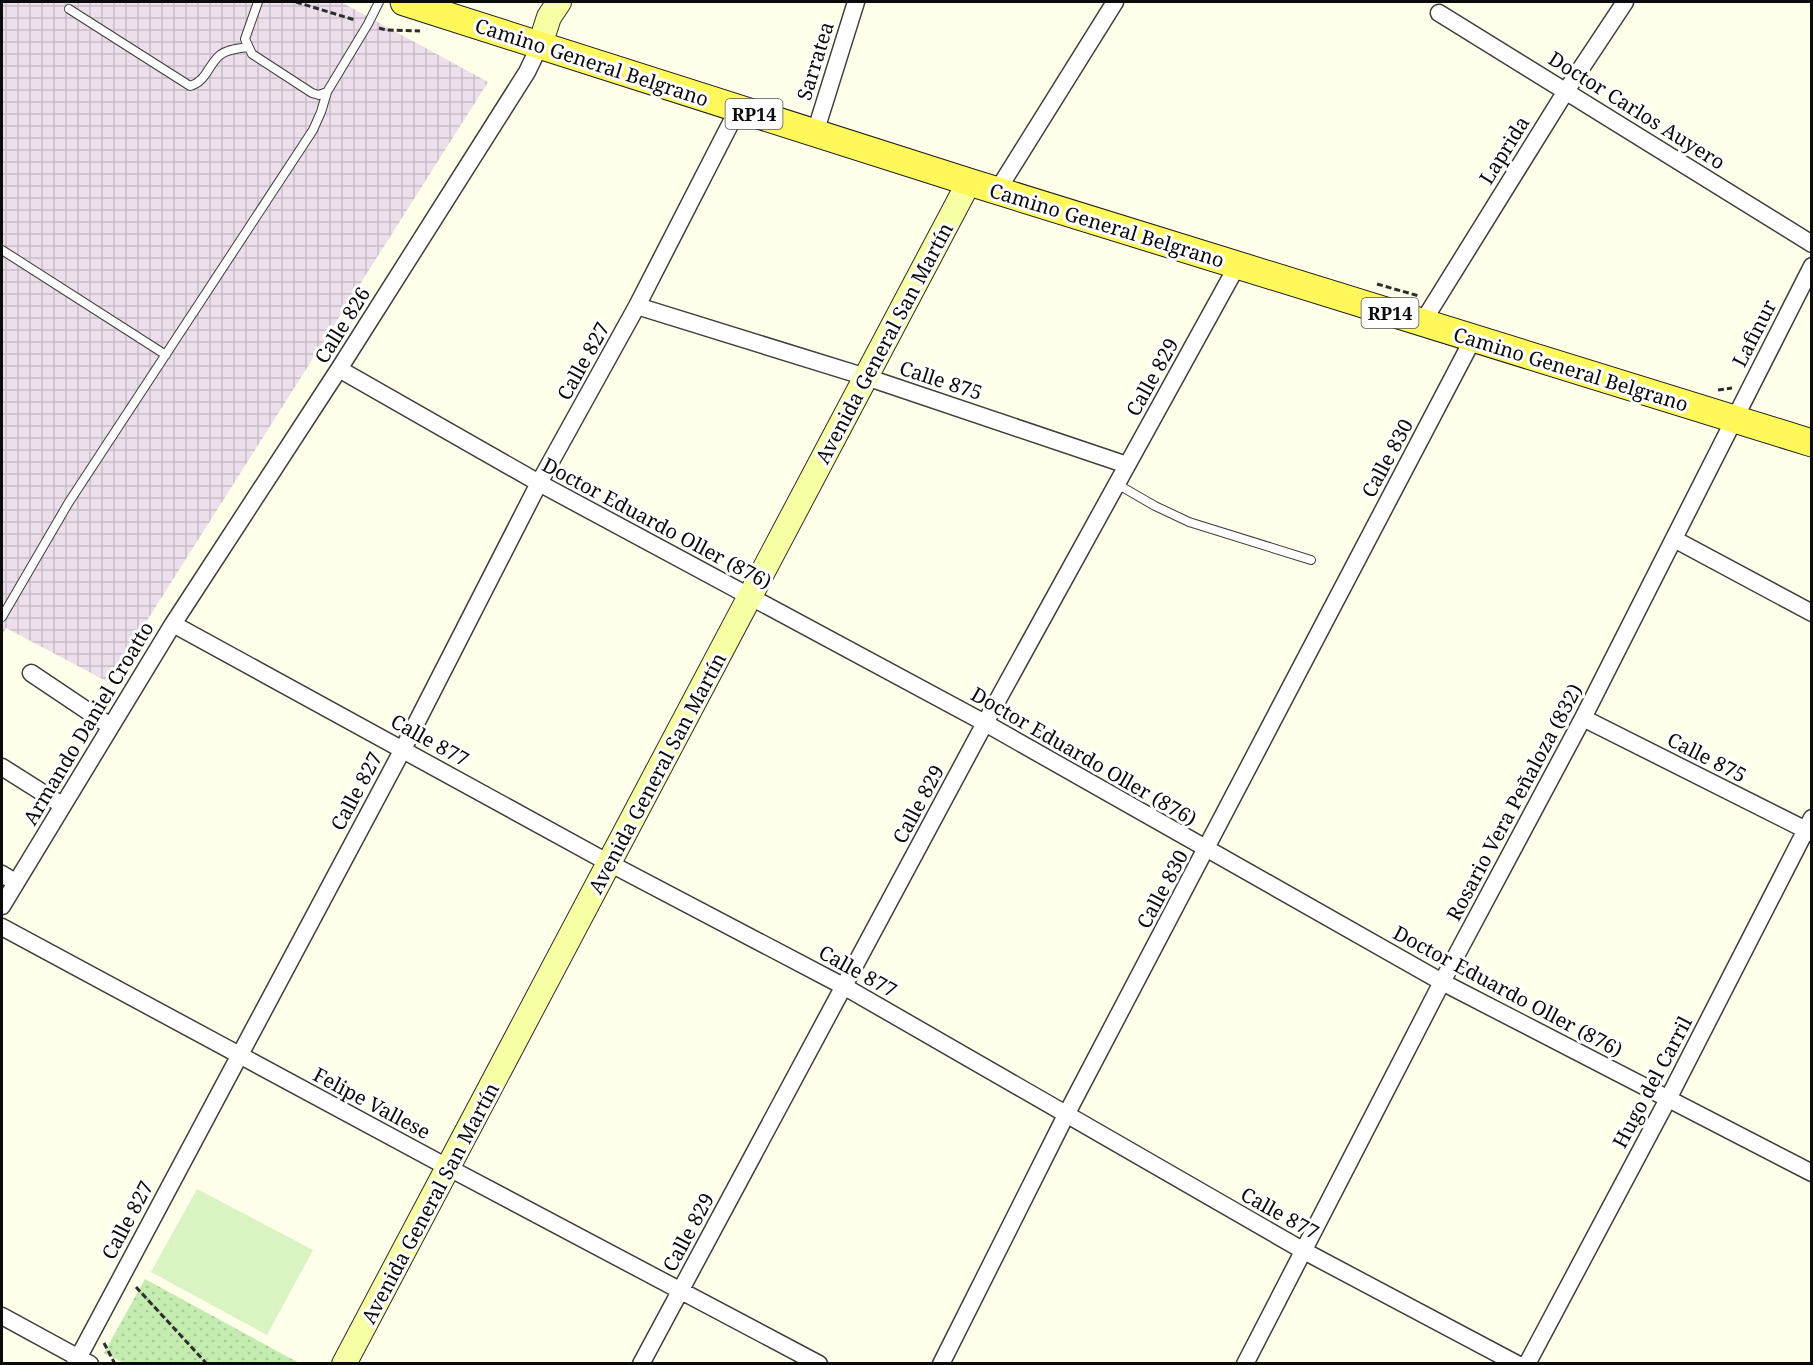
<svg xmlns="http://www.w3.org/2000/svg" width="1813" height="1365" font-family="'Noto Serif',serif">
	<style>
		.industrial { fill: url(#industrial-grid) }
		.grass { fill: url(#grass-dots) }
		.pitch { fill: #d9f3c3 }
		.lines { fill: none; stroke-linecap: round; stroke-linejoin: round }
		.lane-casing { stroke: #3e3e3e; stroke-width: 10 }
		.street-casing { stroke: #3e3e3e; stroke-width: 19 }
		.secondary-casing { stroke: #2d2d2d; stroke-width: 26 }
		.primary-casing { stroke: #1c1c1c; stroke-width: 29 }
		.path { stroke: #2d2d2d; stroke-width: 3; stroke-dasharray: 6 3; stroke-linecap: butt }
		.lane { stroke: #fff; stroke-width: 8 }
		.street { stroke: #fff; stroke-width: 16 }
		.secondary { stroke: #f7ffa5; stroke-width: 24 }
		.primary { stroke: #fff85a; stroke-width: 27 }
		.labels { text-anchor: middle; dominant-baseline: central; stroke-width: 6; stroke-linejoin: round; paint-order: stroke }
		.shield { fill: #fff; stroke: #545454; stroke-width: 1.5 }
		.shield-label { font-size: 18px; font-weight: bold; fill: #0b0b0b }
		.street-label { font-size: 20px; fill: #0b0b0b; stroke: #fff }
	</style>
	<defs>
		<pattern id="industrial-grid" width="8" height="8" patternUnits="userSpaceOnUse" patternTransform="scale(1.5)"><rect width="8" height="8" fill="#ecdeea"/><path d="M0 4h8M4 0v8" fill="none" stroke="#c9bdc7"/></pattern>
		<pattern id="grass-dots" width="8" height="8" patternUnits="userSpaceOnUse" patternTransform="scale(1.5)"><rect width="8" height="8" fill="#c4ecb0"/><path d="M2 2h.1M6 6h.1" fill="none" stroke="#a7c996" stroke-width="1.8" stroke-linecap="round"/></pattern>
	</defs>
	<rect width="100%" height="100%" fill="#ffffea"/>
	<!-- industrial -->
	<path class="industrial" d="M2,2H341L488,82L108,682L6,628L2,635Z"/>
	<!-- grass -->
	<path class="grass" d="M145,1279L299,1363H124L104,1353Z"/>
	<!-- pitch -->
	<path class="pitch" d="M197,1189L313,1250L267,1335L151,1272Z"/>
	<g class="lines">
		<!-- lane casing -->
		<g class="lane-casing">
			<path id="lane" d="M258,2L245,39L252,54L312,93L319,95L327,92L368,24L379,2
				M69,9L190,86C206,82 208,65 220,55C228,49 237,49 247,47
				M2,250L166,355
				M1117,484L1155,506L1189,522L1311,560
				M2,617L69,502L313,130L321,112L327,92"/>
		</g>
		<!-- street casing -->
		<g class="street-casing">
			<path id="street" d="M1439,13L1812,244
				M815,133L856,2
				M997,191L1115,2
				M637,306L866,377L1127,465
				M1422,323L1566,91L1625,2
				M339,369L539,483L985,723L1442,982L1812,1173
				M1674,539L1812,613
				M173,624L609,863L845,987L1304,1251L1517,1364
				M31,673L110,726
				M1583,718L1812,833
				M2,767L62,805
				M2,874L15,882
				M2,906L173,624L339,369L527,72L540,45
				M2,927L449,1168L819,1364
				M2,1316L90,1364
				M75,1364L403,749L539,483L637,306L738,109
				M641,1364L985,723L1237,266
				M941,1364L1066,1115L1473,339
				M1245,1364L1442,982L1583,718L1812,266
				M1527,1364L1668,1099L1812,818"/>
		</g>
		<!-- secondary casing -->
		<g class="secondary-casing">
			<path id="secondary" d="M540,45L549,17L559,2
				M344,1364L969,182"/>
		</g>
		<!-- primary casing -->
		<g class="primary-casing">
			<path id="primary" d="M404,2L969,182L1812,443"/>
		</g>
		<!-- path -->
		<path class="path" d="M296,2L355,20
			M379,28L386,30L420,31
			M1377,284L1419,296
			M1718,390L1732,388
			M136,1287L207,1364
			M104,1343L115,1364"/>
		<!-- lane -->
		<use href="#lane" class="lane"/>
		<!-- street -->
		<use href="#street" class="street"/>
		<!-- secondary -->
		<use href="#secondary" class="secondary"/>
		<!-- primary -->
		<use href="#primary" class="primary"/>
	</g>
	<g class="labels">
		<!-- shield labels -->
		<g class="shield">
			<rect x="725.5" y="99" width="57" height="30" rx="4.5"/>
			<rect x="1361.5" y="298" width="57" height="30" rx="4.5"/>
		</g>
		<g class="shield-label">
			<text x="754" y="114">RP14</text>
			<text x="1390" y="313">RP14</text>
		</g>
		<!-- street labels -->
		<g class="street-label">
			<text transform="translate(815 61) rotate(-73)">Sarratea</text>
			<text transform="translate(592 62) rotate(18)">Camino General Belgrano</text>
			<text transform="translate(1637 110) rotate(32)">Doctor Carlos Auyero</text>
			<text transform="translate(1504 150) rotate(-58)">Laprida</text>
			<text transform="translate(1107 225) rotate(17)">Camino General Belgrano</text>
			<text transform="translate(342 325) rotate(-58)">Calle 826</text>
			<text transform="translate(1754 333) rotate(-63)">Lafinur</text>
			<text transform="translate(884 343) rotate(-62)">Avenida General San Martín</text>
			<text transform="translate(583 361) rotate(-61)">Calle 827</text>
			<text transform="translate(1571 369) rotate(17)">Camino General Belgrano</text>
			<text transform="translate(1152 377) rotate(-61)">Calle 829</text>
			<text transform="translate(941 380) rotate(18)">Calle 875</text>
			<text transform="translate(1387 458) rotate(-62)">Calle 830</text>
			<text transform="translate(657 523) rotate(28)">Doctor Eduardo Oller (876)</text>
			<text transform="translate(88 723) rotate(-59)">Armando Daniel Croatto</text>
			<text transform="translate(430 740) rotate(29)">Calle 877</text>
			<text transform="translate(1084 756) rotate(30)">Doctor Eduardo Oller (876)</text>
			<text transform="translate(1707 757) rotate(27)">Calle 875</text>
			<text transform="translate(657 773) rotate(-62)">Avenida General San Martín</text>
			<text transform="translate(356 791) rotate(-62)">Calle 827</text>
			<text transform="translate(1514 802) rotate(-62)">Rosario Vera Peñaloza (832)</text>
			<text transform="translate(918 804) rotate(-62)">Calle 829</text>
			<text transform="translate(1162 889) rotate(-62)">Calle 830</text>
			<text transform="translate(858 971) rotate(29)">Calle 877</text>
			<text transform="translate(1508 991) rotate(28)">Doctor Eduardo Oller (876)</text>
			<text transform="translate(1652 1082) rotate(-62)">Hugo del Carril</text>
			<text transform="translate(372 1103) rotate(28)">Felipe Vallese</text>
			<text transform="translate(430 1203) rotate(-62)">Avenida General San Martín</text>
			<text transform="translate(1280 1213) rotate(29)">Calle 877</text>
			<text transform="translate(127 1220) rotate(-62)">Calle 827</text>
			<text transform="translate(688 1232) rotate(-62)">Calle 829</text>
		</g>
	</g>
	<!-- border -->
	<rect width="1813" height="1365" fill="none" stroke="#0b0b0b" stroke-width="6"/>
</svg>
